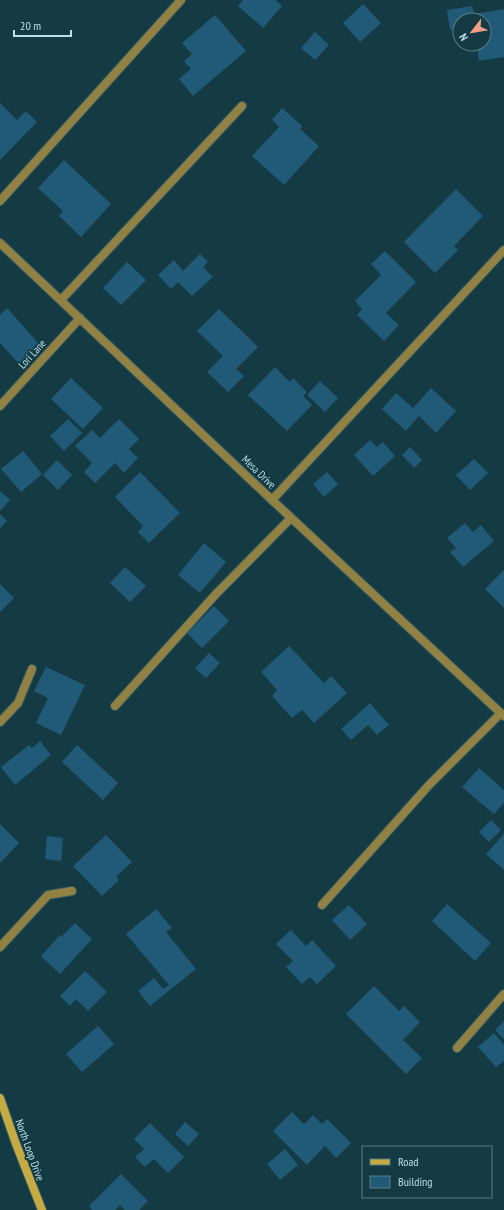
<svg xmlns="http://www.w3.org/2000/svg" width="504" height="1210" font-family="'PT Sans Narrow',sans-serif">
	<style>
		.building { fill: #205a77 }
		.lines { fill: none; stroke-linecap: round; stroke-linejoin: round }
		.lane-casing { stroke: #325961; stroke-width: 10 }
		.street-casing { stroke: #325961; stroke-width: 10 }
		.secondary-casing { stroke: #325961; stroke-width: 10 }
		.lane { stroke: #918143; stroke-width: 8 }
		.street { stroke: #918143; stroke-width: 8 }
		.secondary { stroke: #c5ab41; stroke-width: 8 }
		.labels { text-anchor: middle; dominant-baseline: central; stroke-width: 3.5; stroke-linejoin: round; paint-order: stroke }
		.street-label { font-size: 11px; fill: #bcdfe7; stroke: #143b43 }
	</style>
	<rect width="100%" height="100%" fill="#143b43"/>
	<!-- building -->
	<path class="building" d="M243,0H276L282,6L263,28L238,6Z
		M363,4L381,23L360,42L343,23Z
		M472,6L474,14L504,9V57L479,61L477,44H484V20H460V28L450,30L447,10Z
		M215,15L246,51L193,96L179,79L191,69L184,61L192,54L182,43Z
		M315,32L329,45L315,60L301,48Z
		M0,103L17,120L26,111L37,122L0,160Z
		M282,108L302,126L300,129L319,146L284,185L252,156L279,127L272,120Z
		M64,160L111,204L81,237L59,216L63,211L38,188Z
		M456,189L483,216L454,246L458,250L435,273L404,242Z
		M385,251L416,282L386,313L399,325L384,341L357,315L362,309L355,301L381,275L371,264Z
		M200,254L208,262L203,267L213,277L192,296L178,282L171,289L158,275L174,260L183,271Z
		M127,262L146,280L121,305L103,288Z
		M7,308L40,345L19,364L0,343V315Z
		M219,309L258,347L236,369L244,376L228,392L207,372L223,356L197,331Z
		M275,367L290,382L293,378L307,392L303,396L312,405L287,431L248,395Z
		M71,378L103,408L83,429L51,399Z
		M320,381L338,398L325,412L307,395Z
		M431,388L456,411L436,433L419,416L406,431L382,409L396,393L413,408Z
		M68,419L82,433L64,451L50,436Z
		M119,419L139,439L129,449L138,458L124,473L115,463L95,483L84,472L92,463L75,446L92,430L100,438Z
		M370,440L377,447L383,442L395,456L373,476L354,455Z
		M410,447L422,460L414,468L402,455Z
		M23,451L42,474L21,492L1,469Z
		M474,459L488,473L470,490L456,475Z
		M57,460L72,475L58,490L43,475Z
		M140,472L180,513L149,543L138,532L143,526L115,497Z
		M327,472L338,484L324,497L313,484Z
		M0,491L10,500L0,511Z
		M0,514L7,521L0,528Z
		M465,523L473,532L481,525L494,541L463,567L450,552L456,548L447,538Z
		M204,543L226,562L200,593L178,575Z
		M125,567L146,586L130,602L110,583Z
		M504,570V608L485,589Z
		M0,584L14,598L0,612Z
		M214,606L229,621L202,648L187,633Z
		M289,646L324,683L331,676L347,693L314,723L302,710L292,718L272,696L277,690L261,672Z
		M209,653L220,663L206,678L195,668Z
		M46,667L85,685L61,735L36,723L48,698L34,691Z
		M370,703L389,725L377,735L368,725L351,740L341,729Z
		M40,741L51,755L15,785L1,767L29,745L32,748Z
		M77,745L118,783L103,800L62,762Z
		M479,768L504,790V803L494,814L462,787Z
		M491,820L501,830L489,842L479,832Z
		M0,824L19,843L0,863Z
		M504,834V870L486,854Z
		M106,835L132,862L116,877L119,880L102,896L73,866Z
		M47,836L63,838L61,861L45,859Z
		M447,904L491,943L475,961L432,921Z
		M349,905L367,924L350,940L332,920Z
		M156,909L172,928L166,932L196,969L150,1006L138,991L154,978L163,989L169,985L126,934Z
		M75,923L92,939L60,974L41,956L60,935L61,937Z
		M291,930L306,946L312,940L336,966L317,984L310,977L302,984L286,967L293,961L276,944Z
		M85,971L107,992L88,1011L76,999L70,1006L60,996Z
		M374,986L399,1011L404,1006L420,1022L403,1040L422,1058L406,1074L346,1014Z
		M504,1021V1039L495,1030Z
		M98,1026L114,1044L82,1072L66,1054Z
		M494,1033L504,1045V1061L496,1067L478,1047Z
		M292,1112L304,1124L313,1115L322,1124L327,1119L351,1143L336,1158L325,1146L307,1165L273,1131Z
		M185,1122L199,1134L188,1146L175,1134Z
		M150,1123L184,1157L168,1173L154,1159L145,1167L135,1157L144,1149L134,1139Z
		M285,1149L298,1165L280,1180L267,1164Z
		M121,1174L148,1201L139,1210H125L120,1205L115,1210H92L89,1206Z"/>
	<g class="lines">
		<!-- lane casing -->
		<g class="lane-casing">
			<path id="lane" d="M115,706L216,594L291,518
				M0,722L18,703L32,669
				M322,905L429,785L501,713
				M0,947L48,895L72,891
				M457,1048L504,994"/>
		</g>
		<!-- street casing -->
		<g class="street-casing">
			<path id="street" d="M0,201L181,0
				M0,243L272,500L504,716
				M61,300L242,106
				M0,406L80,318
				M272,500L504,250"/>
		</g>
		<!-- secondary casing -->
		<g class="secondary-casing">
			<path id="secondary" d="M0,1098L16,1144L42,1210"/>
		</g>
		<!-- lane -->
		<use href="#lane" class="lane"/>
		<!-- street -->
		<use href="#street" class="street"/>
		<!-- secondary -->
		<use href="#secondary" class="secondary"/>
	</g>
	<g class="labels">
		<!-- street labels -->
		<g class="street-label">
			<text transform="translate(32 354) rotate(-48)">Lori Lane</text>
			<text transform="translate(259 472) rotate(44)">Mesa Drive</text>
			<text transform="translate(30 1150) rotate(70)">North Loop Drive</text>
		</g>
	</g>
	<!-- legend -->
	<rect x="362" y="1146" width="130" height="52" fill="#143b43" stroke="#577d85"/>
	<rect x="370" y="1159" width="20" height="6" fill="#c5ab41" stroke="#577d85"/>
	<text x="398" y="1166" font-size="12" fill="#bcdfe7">Road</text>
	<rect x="370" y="1176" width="20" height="12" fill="#205a77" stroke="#577d85"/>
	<text x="398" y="1186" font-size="12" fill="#bcdfe7">Building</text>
	<!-- north arrow -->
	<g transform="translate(472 32) rotate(239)"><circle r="19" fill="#143b43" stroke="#577d85"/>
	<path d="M0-3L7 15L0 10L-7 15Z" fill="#f49e88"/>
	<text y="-6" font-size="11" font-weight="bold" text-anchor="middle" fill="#bcdfe7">N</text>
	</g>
	<!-- scale -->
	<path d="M14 30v6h57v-6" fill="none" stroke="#bcdfe7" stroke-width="2"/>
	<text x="20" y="30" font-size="12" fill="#bcdfe7" stroke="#143b43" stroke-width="3" paint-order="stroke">20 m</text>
</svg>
